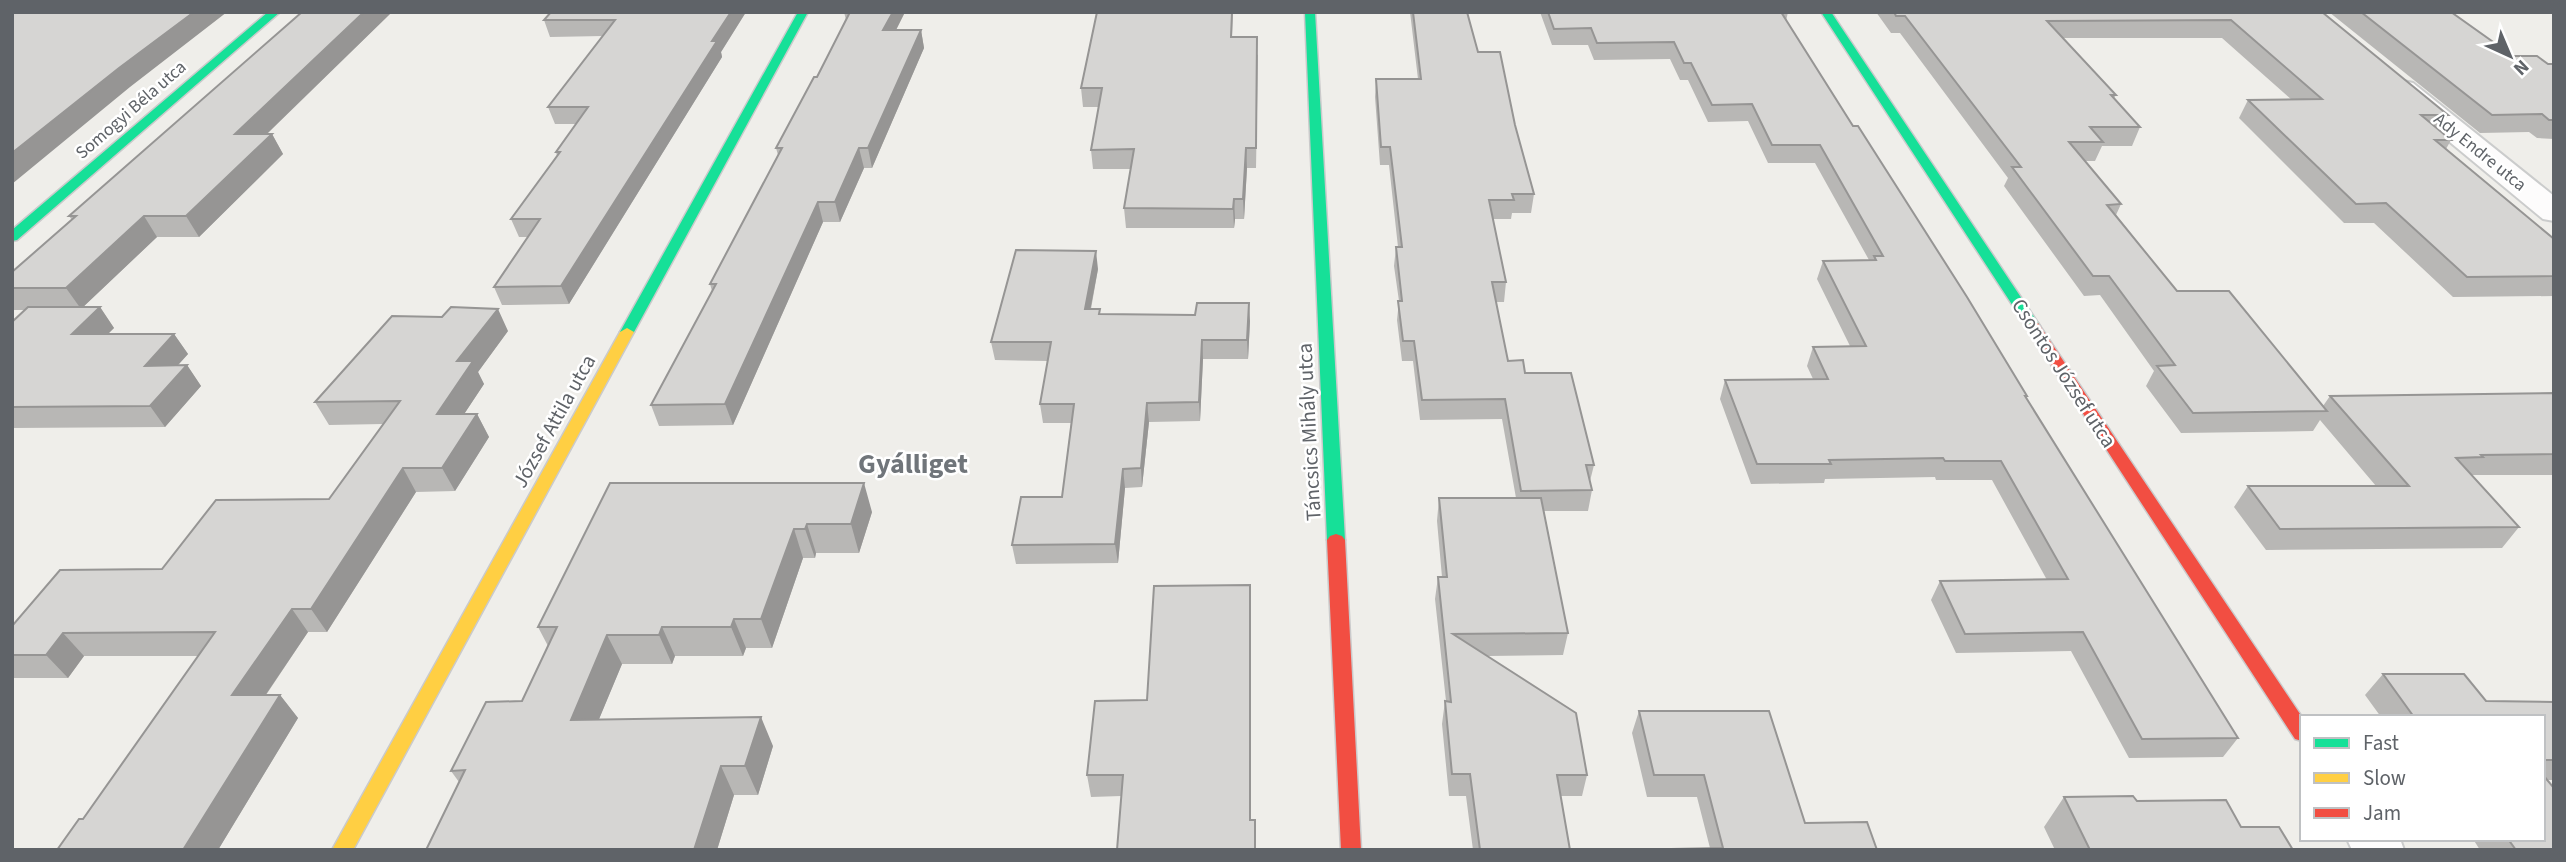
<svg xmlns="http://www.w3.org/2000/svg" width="2566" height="862" font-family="'Source Sans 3',sans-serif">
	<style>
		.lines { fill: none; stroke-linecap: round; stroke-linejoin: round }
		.street-casing { stroke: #cbcccc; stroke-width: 4 }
		.fast-casing { stroke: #cacacb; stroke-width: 3 }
		.slow-casing { stroke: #cacacb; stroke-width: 3 }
		.jam-casing { stroke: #cacacb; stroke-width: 3 }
		.street { fill: #fdfcfc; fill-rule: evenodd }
		.fast { fill: #16e098; fill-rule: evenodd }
		.slow { fill: #ffcf43; fill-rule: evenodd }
		.jam { fill: #f24e42; fill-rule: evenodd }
		.wall { fill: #b8b7b5 }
		.shaded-wall { fill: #969594 }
		.building { fill: #d6d5d3; stroke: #969594; stroke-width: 2 }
		.labels { text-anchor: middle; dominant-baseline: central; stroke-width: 5; stroke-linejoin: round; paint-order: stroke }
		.far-street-label { font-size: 18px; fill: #5f6368; stroke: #fff }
		.street-label { font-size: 21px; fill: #5f6368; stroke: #fff }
		.district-label { font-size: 28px; font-weight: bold; fill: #70757a; stroke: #fff }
	</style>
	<rect width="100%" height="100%" fill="#efeeea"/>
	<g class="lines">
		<!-- street casing -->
		<g class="street-casing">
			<path id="street" d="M2403,81L2413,83L2554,196V221L2543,219L2393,95L2389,89L2393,83Z
				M2347,839H2400L2404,850H2352Z"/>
		</g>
		<!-- fast casing -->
		<g class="fast-casing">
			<path id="fast" d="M268,12H280L17,240L12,241V230Z
				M798,12H808L634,332L627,336L622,335L620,332Z
				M1305,12H1315L1345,540L1342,544H1330L1327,540Z
				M1821,12H1831L2040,326L2038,329H2028Z"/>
		</g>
		<!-- slow casing -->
		<g class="slow-casing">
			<path id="slow" d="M627,328L634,332L353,850H332L620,332Z"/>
		</g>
		<!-- jam casing -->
		<g class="jam-casing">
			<path id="jam" d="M2033,322L2038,323L2302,717V741L2295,739L2026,326Z
				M1336,534L1342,536L1345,540L1361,850H1341L1327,540L1330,536Z"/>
		</g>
		<!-- street -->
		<use href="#street" class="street"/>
		<!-- fast -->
		<use href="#fast" class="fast"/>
		<!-- slow -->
		<use href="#slow" class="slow"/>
		<!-- jam -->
		<use href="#jam" class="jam"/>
	</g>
	<!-- wall -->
	<path class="wall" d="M302,12H392L267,134H272L283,154L199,237H157L83,307H100L114,328L108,334H174L188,354L178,365H187L201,386L165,427L12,428V322L25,310H12V272L72,220L69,216Z
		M551,12H746L721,52L722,57L569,304L502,305L494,287L528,237H519L511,219L557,156L556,152L576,124H555L548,107L603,36L550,37L544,20Z
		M844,12H905L896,30H921L924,48L872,168H864L840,222H823L733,425L659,426L651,405L712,291L710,284L778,155L776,148L817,77L846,20Z
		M1097,12H1233L1232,37L1258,55L1256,168H1247L1244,219H1235L1234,228H1126L1124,208L1131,169H1093L1091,150L1099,107H1083L1081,88Z
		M1410,12H1467L1478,52L1515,125L1534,194L1531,213H1512L1511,219H1493L1506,282L1504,302H1496L1508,361L1525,373L1594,465L1590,481L1592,490L1588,511H1544L1568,633L1563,655L1488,656L1587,775L1582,796H1560L1570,850H1473L1466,796H1449L1442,724L1445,701H1446L1435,599L1438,577H1442L1437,521L1439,498H1516L1502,419L1420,420L1413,361H1402L1397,320L1399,301L1394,266L1396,247H1398L1389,165H1380L1375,97L1376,79H1418Z
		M1540,12H1788L1786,21L2027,396L2026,398L2238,738L2223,757L2129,758L2071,651L1956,653L1931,600L1940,581L2047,580L1992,480H1936L1935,477L1825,479L1824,483L1751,484L1720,399L1725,380L1813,379L1807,366L1813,347L1850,346L1817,279L1823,261L1869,260L1815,163H1768L1748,121L1708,122L1688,80H1680L1670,59L1594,60L1588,45H1552Z
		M1876,12H2322L2448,115L2439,130L2451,140L2446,149L2554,239V296L2453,297L2374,223H2344L2239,118L2248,100H2292L2222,38H2063L2116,95L2114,98L2140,127L2132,146H2102L2095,161H2085L2121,204L2116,215L2177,291L2323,406L2330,396L2554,393V475H2472L2519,527L2502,548L2266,550L2234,507L2248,486H2376L2320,420L2313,431L2181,433L2146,386L2154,371L2100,295L2084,296L2004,186L2008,178L1900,33H1891Z
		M2329,12H2451L2513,56L2548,64H2554V139L2537,138L2529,132L2480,133Z
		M1098,269L1091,309H1100V314L1250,321L1248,359H1203L1200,421L1149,422L1142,487L1125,488L1118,563L1016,564L1012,545L1062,497L1071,423H1043L1040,404L1048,361L995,360L991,342Z
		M508,331L478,372L484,384L464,414H477L489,437L455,491L416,492L327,632H308L266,695H280L298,718L218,850H57L83,819L199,656H84L68,678H12V655L162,569L329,499L383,424L329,425L315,402Z
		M610,483L872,512L859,553H816L815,558H803L772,648H746L743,656H675L672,664H622L599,719L773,746L758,795H734L717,850H426L459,782L451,771L522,701L548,646L538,627Z
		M1250,585V820L1255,850L1121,796L1091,797L1087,775L1147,700Z
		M2383,674L2486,701L2554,702V780H2547L2554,850H2480L2473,839H2543V717H2381L2365,695Z
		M1639,711L1805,823L1877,850H1671L1672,849L1710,848L1697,797H1647L1632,733Z
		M2064,797L2137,801L2241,827L2293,850H2055L2044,827Z"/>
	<!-- shaded-wall -->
	<path class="shaded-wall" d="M194,12H227L130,87L12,184V153L119,68Z
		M364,12H392L246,154L235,134Z
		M731,12H746L721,52L722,57L569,304L561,286L712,41Z
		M893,12H905L887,48L883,30Z
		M921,30L924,48L872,168L868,148Z
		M272,134L283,154L199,237L186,216Z
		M859,148L864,168L840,222L835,202Z
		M1246,148L1247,168L1244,219L1243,199Z
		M1234,199L1235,219L1234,228L1233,209Z
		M818,202L823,222L733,425L725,404Z
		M144,216L157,237L81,309L66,288Z
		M1096,251L1098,269L1087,327L1085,309Z
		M1249,303L1250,321L1248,359L1247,340Z
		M100,307L114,328L87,354L72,334Z
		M498,309L508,331L478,372L484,384L449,437L437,414L457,361Z
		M174,334L188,354L159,386L145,366Z
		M1202,340L1203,359L1200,421L1199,402Z
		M187,365L201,386L165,427L150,406Z
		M1147,403L1149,422L1142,487L1141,468Z
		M477,414L489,437L455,491L442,468Z
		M403,468L416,492L327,632L311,609Z
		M1123,469L1125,488L1118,563L1115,544Z
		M864,483L872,512L859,553L851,524Z
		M807,524L816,553L815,558L805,529Z
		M794,529L803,558L772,648L761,619Z
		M1250,585L1251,608L1250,841Z
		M292,609L308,632L250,718L232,695Z
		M734,619L746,648L743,656L731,627Z
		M662,627L675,656L672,664L659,635Z
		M63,633L84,656L68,678L46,655Z
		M607,635L622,664L587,748L571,720Z
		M280,695L298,718L218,850H183Z
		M761,717L773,746L758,795L745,766Z
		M721,766L734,795L717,850H694Z"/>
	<!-- building -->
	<path class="building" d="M12,12H194L119,68L12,153Z
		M302,12H364L235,134H272L186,216H144L66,288H12V272L76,216H69Z
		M551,12H731L712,41H717L561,286L494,287L540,219H511L560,152H556L588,107H548L615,20H544Z
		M850,12H893L883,30H921L868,148H859L835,202H818L725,404L651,405L716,284H710L782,148H776L814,77H817Z
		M1097,12H1232L1231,37H1257L1256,148H1246L1243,199H1234L1233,209L1124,208L1134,149L1091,150L1102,88H1081Z
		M1413,12H1467L1478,52H1500L1515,125L1534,194H1512L1514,200H1489L1506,282H1492L1508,361L1523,360L1525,373H1571L1594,465H1586L1592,490L1521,491L1505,399L1422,400L1414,341H1403L1398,301H1402L1396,247H1402L1390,147H1381L1376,79H1421Z
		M1548,12H1781L1853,126H1858L1967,297L2027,396H2025L2238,738L2142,739L2083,632L1965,634L1940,581L2068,579L2001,461H1945L1943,458L1829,460L1831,464H1757L1725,380L1828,379L1813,347L1866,346L1823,261L1876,260L1874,256H1883L1820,145H1772L1752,104L1712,105L1691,63H1684L1674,42L1597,43L1591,28L1554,29Z
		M1894,12H2322L2448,115H2421L2451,140H2435L2554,239V276L2467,277L2386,203L2356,204L2248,100L2322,99L2231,20L2047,21L2116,95H2111L2140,127H2090L2103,142H2069L2121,204L2107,205L2177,291H2229L2327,411L2193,413L2157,366L2175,365L2109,276H2093L2012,167H2021L1905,16H1896Z
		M2361,12H2451L2513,56H2537L2548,64H2554V120H2549L2542,114L2492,115Z
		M1016,250L1096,251L1085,309H1100L1099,314L1195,315L1197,303H1249L1247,340H1202L1199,402L1147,403L1141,468L1123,469L1115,544L1012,545L1021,497H1062L1074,404H1040L1051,342H991Z
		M28,307H100L72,334H174L145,366L187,365L150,406L12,407V322Z
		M451,307L498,309L457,361H473L437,414H477L442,468H403L311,609H292L232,695H280L183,850H57L79,819H83L215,632L63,633L46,655H12V626L60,570L162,569L216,500L329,499L400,401L315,402L392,316L442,317Z
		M2554,393V454L2481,455L2483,457L2456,458L2519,527L2280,529L2248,486H2409L2330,396Z
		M610,483H864L851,524H807L805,529H794L761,619H734L731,627H662L659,635H607L571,720L761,717L745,766H721L694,850H426L465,770L451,771L486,702L522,701L557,627H538Z
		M1439,498H1541L1568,633L1453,634L1576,713L1587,775H1557L1570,850H1480L1470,774H1452L1445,701L1451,702L1438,577H1447Z
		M1250,585V820H1255V850H1117L1123,775H1087L1095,701L1147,700L1154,586Z
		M2383,674H2464L2486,701L2554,702V760H2543V717H2414Z
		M1639,711H1769L1805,823L1867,822L1877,850H1672V849L1723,848L1704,775H1654Z
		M2543,775L2554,788V850H2516L2508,839H2543Z
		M2133,796L2137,801L2226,800L2241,827H2279L2293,850H2090L2064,797Z"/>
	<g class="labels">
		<!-- far-street labels -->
		<g class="far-street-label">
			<text transform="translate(131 110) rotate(-41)">Somogyi Béla utca</text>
			<text transform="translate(2480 152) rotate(39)">Ady Endre utca</text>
		</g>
		<!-- street labels -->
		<g class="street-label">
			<text transform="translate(2064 373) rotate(57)">Csontos József utca</text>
			<text transform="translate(554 421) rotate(-61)">József Attila utca</text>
			<text transform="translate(1309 432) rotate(-93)">Táncsics Mihály utca</text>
		</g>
		<!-- district labels -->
		<g class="district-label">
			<text x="913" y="464">Gyálliget</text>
		</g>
	</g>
	<!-- border -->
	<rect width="2566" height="862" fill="none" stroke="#5f6368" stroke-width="28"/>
	<!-- legend -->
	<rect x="2300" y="715" width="245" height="126" fill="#ffffff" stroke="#bfc1c3" stroke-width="2"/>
	<rect x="2314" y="738" width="35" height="10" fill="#16e098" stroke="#bfc1c3" stroke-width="2"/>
	<text x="2363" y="750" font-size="21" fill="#5f6368">Fast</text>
	<rect x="2314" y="773" width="35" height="10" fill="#ffcf43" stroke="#bfc1c3" stroke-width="2"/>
	<text x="2363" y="785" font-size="21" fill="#5f6368">Slow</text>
	<rect x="2314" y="808" width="35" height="10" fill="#f24e42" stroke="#bfc1c3" stroke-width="2"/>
	<text x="2363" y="820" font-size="21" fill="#5f6368">Jam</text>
	<!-- north arrow -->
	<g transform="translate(2510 56) rotate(136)" stroke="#ffffff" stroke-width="5" paint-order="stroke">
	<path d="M0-5L12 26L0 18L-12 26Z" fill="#5f6368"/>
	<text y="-10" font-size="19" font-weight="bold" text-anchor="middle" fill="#5f6368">N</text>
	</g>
</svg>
